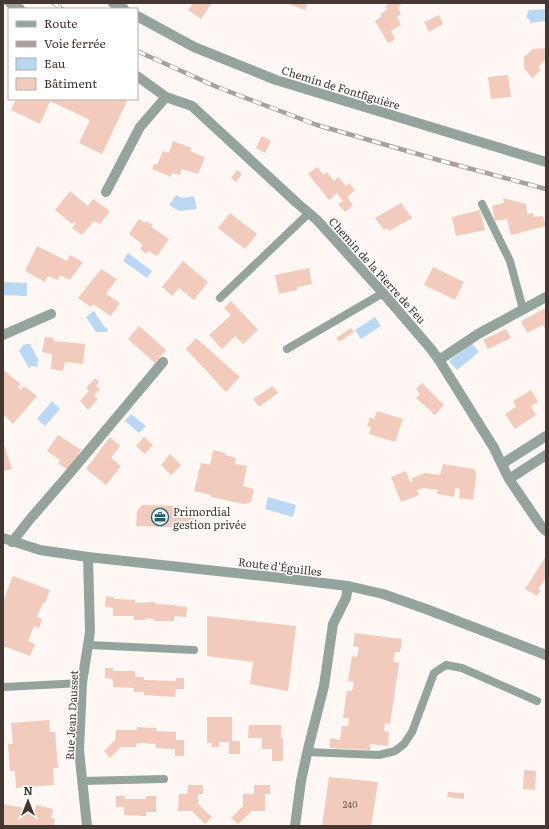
<svg xmlns="http://www.w3.org/2000/svg" width="549" height="829" font-family="Literata,serif">
	<style>
		.water { fill: #bad8f3 }
		.building { fill: #f3cbbc }
		.lines { fill: none; stroke-linecap: round; stroke-linejoin: round }
		.service { stroke: #94a49d; stroke-width: 8 }
		.minor { stroke: #94a49d; stroke-width: 10 }
		.tertiary { stroke: #94a49d; stroke-width: 10 }
		.rail-casing { stroke: #aaa09b; stroke-width: 4.5 }
		.rail { stroke: #fff; stroke-width: 3; stroke-dasharray: 9; stroke-linecap: butt }
		.labels { text-anchor: middle; dominant-baseline: central; stroke-width: 3; stroke-linejoin: round; paint-order: stroke }
		.number-label { font-size: 9px; fill: #705b53 }
		.street-label { font-size: 11px; fill: #443630; stroke: #fff }
		.poi-label { font-size: 11px; fill: #443630; stroke: #fff; text-anchor: start }
	</style>
	<rect width="100%" height="100%" fill="#fff7f4"/>
	<!-- water -->
	<path class="water" d="M546,9V21L530,23V20L526,17L529,10Z
		M176,195L183,198L194,196L197,209L179,211L169,205Z
		M128,253L152,271L147,278L123,261Z
		M3,282L27,283V296L3,295Z
		M94,311L105,328L107,327L108,332H96L86,317Z
		M375,317L381,326L361,339L355,330Z
		M472,343L479,352L457,370L449,361Z
		M27,344H30L39,361L37,362L38,366L36,367L32,366L29,368L19,351L23,345Z
		M52,401L60,409L45,426L37,419Z
		M131,414L146,426L139,433L125,421Z
		M268,497L296,505L293,517L265,509Z"/>
	<!-- building -->
	<path class="building" d="M193,3H212L201,19L188,10Z
		M286,3H308L305,10Z
		M389,3H402L398,8L401,14L397,17L401,25L391,31L395,39L388,43L375,21L381,17L380,14L387,10L385,7Z
		M439,15L443,24L429,32L424,22Z
		M546,48V59L538,67L541,70L532,78L524,68V57L533,49Z
		M508,75L511,97L491,99L488,77Z
		M16,99H123L127,101L102,154L79,143L90,120L50,101L40,124L11,110Z
		M262,136L271,141L265,153L256,148Z
		M173,141L192,148L190,151L205,157L198,174L182,169L180,175L172,173L171,177L152,169L154,164L157,165L163,151L169,153Z
		M317,167L324,175L327,172L334,181L338,177L346,186L349,183L355,190L347,197L353,205L345,212L338,204L343,201L337,193L329,200L308,174Z
		M237,170L242,174L236,182L231,178Z
		M70,191L88,206L93,199L110,211L100,224L94,221L82,235L72,228L76,223L74,222L72,224L55,210Z
		M503,198L526,204L527,214L533,213L534,217L543,216L546,226L511,235L507,219L495,221L492,206L504,203Z
		M401,203L412,218L389,231L387,228L384,230L375,218Z
		M480,210L485,230L456,236L452,217Z
		M230,213L257,234L245,249L218,228Z
		M139,219L145,223L146,221L153,225L151,227L169,239L157,256L148,251L146,254L140,249L143,245L129,234Z
		M37,246L67,261L70,255L83,262L70,280L60,275L58,280L48,276L45,282L25,271Z
		M183,261L208,282L194,300L179,288L172,296L162,287Z
		M433,267L464,282L455,300L424,285Z
		M309,268L312,284L297,287V290L279,294L275,275Z
		M101,269L117,279L106,294L120,303L111,316L93,304L91,307L78,298Z
		M231,301L258,330L243,344L235,336L222,349L209,335L231,315L224,308Z
		M546,308V331L543,325L527,333L521,321Z
		M139,326L166,350L155,363L128,339Z
		M351,328L354,332L339,342L336,338Z
		M506,329L511,338L488,349L483,340Z
		M45,337L53,338V341L85,344L83,364L65,362L63,371L51,369L52,354L42,352Z
		M196,338L240,377L226,392L186,349Z
		M3,370L21,384L18,387L21,390L24,386L37,396L13,424L3,414Z
		M95,378L99,382L96,386L100,389L94,396L98,399L88,410L80,401L89,391L86,388Z
		M422,383L444,405L435,415L416,398L420,394L416,389Z
		M273,386L278,393L259,407L253,399Z
		M531,390L538,402L531,406L536,415L515,429L505,414L516,407L513,401Z
		M377,411L403,419L395,442L369,434L371,427L367,426L370,417L374,419Z
		M58,435L81,450L68,470L58,463L60,460L47,451Z
		M110,437L120,446L111,458L121,466L106,485L86,469Z
		M144,437L153,445L145,454L136,446Z
		M3,442L12,469L3,471Z
		M213,450L225,453V455L236,458L235,464L247,466L243,486L254,489L251,502L245,504L239,503L211,497V495L194,491L201,463L210,465Z
		M170,454L181,465L171,475L161,465Z
		M443,464L475,469L476,476L473,500L459,498L460,489L455,488L454,497L437,494L438,490L423,488L417,490L419,495L401,502L391,477L406,471L410,482L413,481L412,478L425,473L440,475Z
		M142,505L180,506V514L194,515L193,528L136,526L137,511Z
		M546,556V578L538,589L541,591L537,596L525,589Z
		M13,576L50,590L45,603L43,602L37,617L42,619L39,628L34,626L28,641L35,644L30,656L3,646V601Z
		M106,596L114,597V599L135,600V603L155,602V604L175,605V606L187,607L186,617L174,616V621H154V619L145,618V620H134V616H113V608L105,607Z
		M207,616L296,626L288,691L250,684L253,662L207,656Z
		M355,633L402,639L400,652H395L393,662L399,663L390,724L385,723L384,731L389,732L388,746L370,744V750L330,748V738L340,740L342,726H348L349,718H343L347,691H352L354,682L348,681L352,656L357,657L359,647L353,646Z
		M105,668H113V671H135V677H144V680L176,681V678H184V689H176L175,697L144,695V692H134V688L113,687V679L105,678Z
		M207,717H232V741H240V754H229V742H219V747H212V743H207Z
		M49,720L50,732H55L58,768H53L54,785L16,788L15,771H10L8,744H13L11,723Z
		M249,725H281V738H283V761H272V749H262V738H248Z
		M137,727L156,728V731L176,732V740H184V756H175V749L156,748V744L137,743L136,747H121L110,758L104,751L115,740L116,730H137Z
		M524,770L536,771L535,790L523,789Z
		M329,777L378,782L371,826H322Z
		M188,785H203V794H198V804L212,817L205,824L192,811H178L179,794H187Z
		M254,785H270V794H265V811H252L238,824L231,818L243,806V794H254Z
		M448,792L464,793V799L447,797Z
		M116,796H125V799H146V796H156V812H146V816L124,815V807H116Z
		M3,804L35,810L36,805L53,809L51,818L55,819L54,826H3Z"/>
	<g class="lines">
		<!-- service -->
		<path class="service" d="M482,204L510,261L523,309
			M220,298L309,213
			M287,349L383,293
			M89,645L194,650
			M4,687L82,683
			M307,752L379,755L395,751L404,744L412,732L434,673L446,665L462,668L537,701
			M82,781L164,779"/>
		<!-- minor -->
		<path class="minor" d="M10,3L20,9
			M113,3L124,9
			M137,16L194,47L276,80L546,162
			M137,76L166,97L192,106L297,203L317,220L383,293L431,349L439,360L494,448L509,479L541,526L546,531
			M106,192L140,127L166,97
			M3,335L51,314
			M439,360L478,334L546,297
			M502,464L546,436
			M509,479L546,455
			M12,542L31,518L64,480L163,362
			M87,826L79,750L82,683L90,632L88,557
			M295,826L301,781L308,749L324,686L333,624L346,598L348,586"/>
		<!-- tertiary -->
		<path class="tertiary" d="M3,538L40,550L88,557L273,577L348,586L383,594L426,609L546,655"/>
		<!-- rail casing -->
		<g class="rail-casing">
			<path id="rail" d="M53,3L62,9
				M137,51L217,87L317,125L442,161L546,189"/>
		</g>
		<!-- rail -->
		<use href="#rail" class="rail"/>
	</g>
	<!-- icons -->
	<defs>
		<g id="office-ring" transform="scale(0.9)"><circle r="9.5" fill="#fff" stroke="#1c6173" stroke-width="1.5"/><path d="M-6-3h4V-5.5h4V-3h4V5H-6ZM-1-4.5V-3h2v-1.5ZM-6 0V1H6V0Z" fill="#1c6173"/></g>
	</defs>
	<g fill-rule="evenodd">
		<use href="#office-ring" x="160" y="517"/>
	</g>
	<g class="labels">
		<!-- number labels -->
		<g class="number-label">
			<text x="350" y="804">240</text>
		</g>
		<!-- street labels -->
		<g class="street-label">
			<text transform="translate(341 87) rotate(17)">Chemin de Fontfiguière</text>
			<text transform="translate(378 270) rotate(48)">Chemin de la Pierre de Feu</text>
			<text transform="translate(280 566) rotate(7)">Route d'Éguilles</text>
			<text transform="translate(71 715) rotate(-87)">Rue Jean Dausset</text>
		</g>
		<!-- poi labels -->
		<g class="poi-label">
			<text x="173" y="511">Primordial<tspan x="173" dy="13">gestion privée</tspan></text>
		</g>
	</g>
	<!-- border -->
	<rect width="549" height="829" fill="none" stroke="#443630" stroke-width="8"/>
	<!-- legend -->
	<rect x="8" y="8" width="130" height="92" fill="#ffffff" stroke="#b4afac"/>
	<rect x="16" y="21" width="20" height="6" fill="#94a49d" stroke="#b4afac"/>
	<text x="44" y="28" font-size="12" fill="#443630">Route</text>
	<rect x="16" y="41" width="20" height="6" fill="#aaa09b" stroke="#b4afac"/>
	<text x="44" y="48" font-size="12" fill="#443630">Voie ferrée</text>
	<rect x="16" y="58" width="20" height="12" fill="#bad8f3" stroke="#b4afac"/>
	<text x="44" y="68" font-size="12" fill="#443630">Eau</text>
	<rect x="16" y="78" width="20" height="12" fill="#f3cbbc" stroke="#b4afac"/>
	<text x="44" y="88" font-size="12" fill="#443630">Bâtiment</text>
	<!-- north arrow -->
	<g transform="translate(28 801)" stroke="#ffffff" stroke-width="3" paint-order="stroke">
	<path d="M0-3L7 15L0 10L-7 15Z" fill="#443630"/>
	<text y="-6" font-size="11" font-weight="bold" text-anchor="middle" fill="#443630">N</text>
	</g>
</svg>
